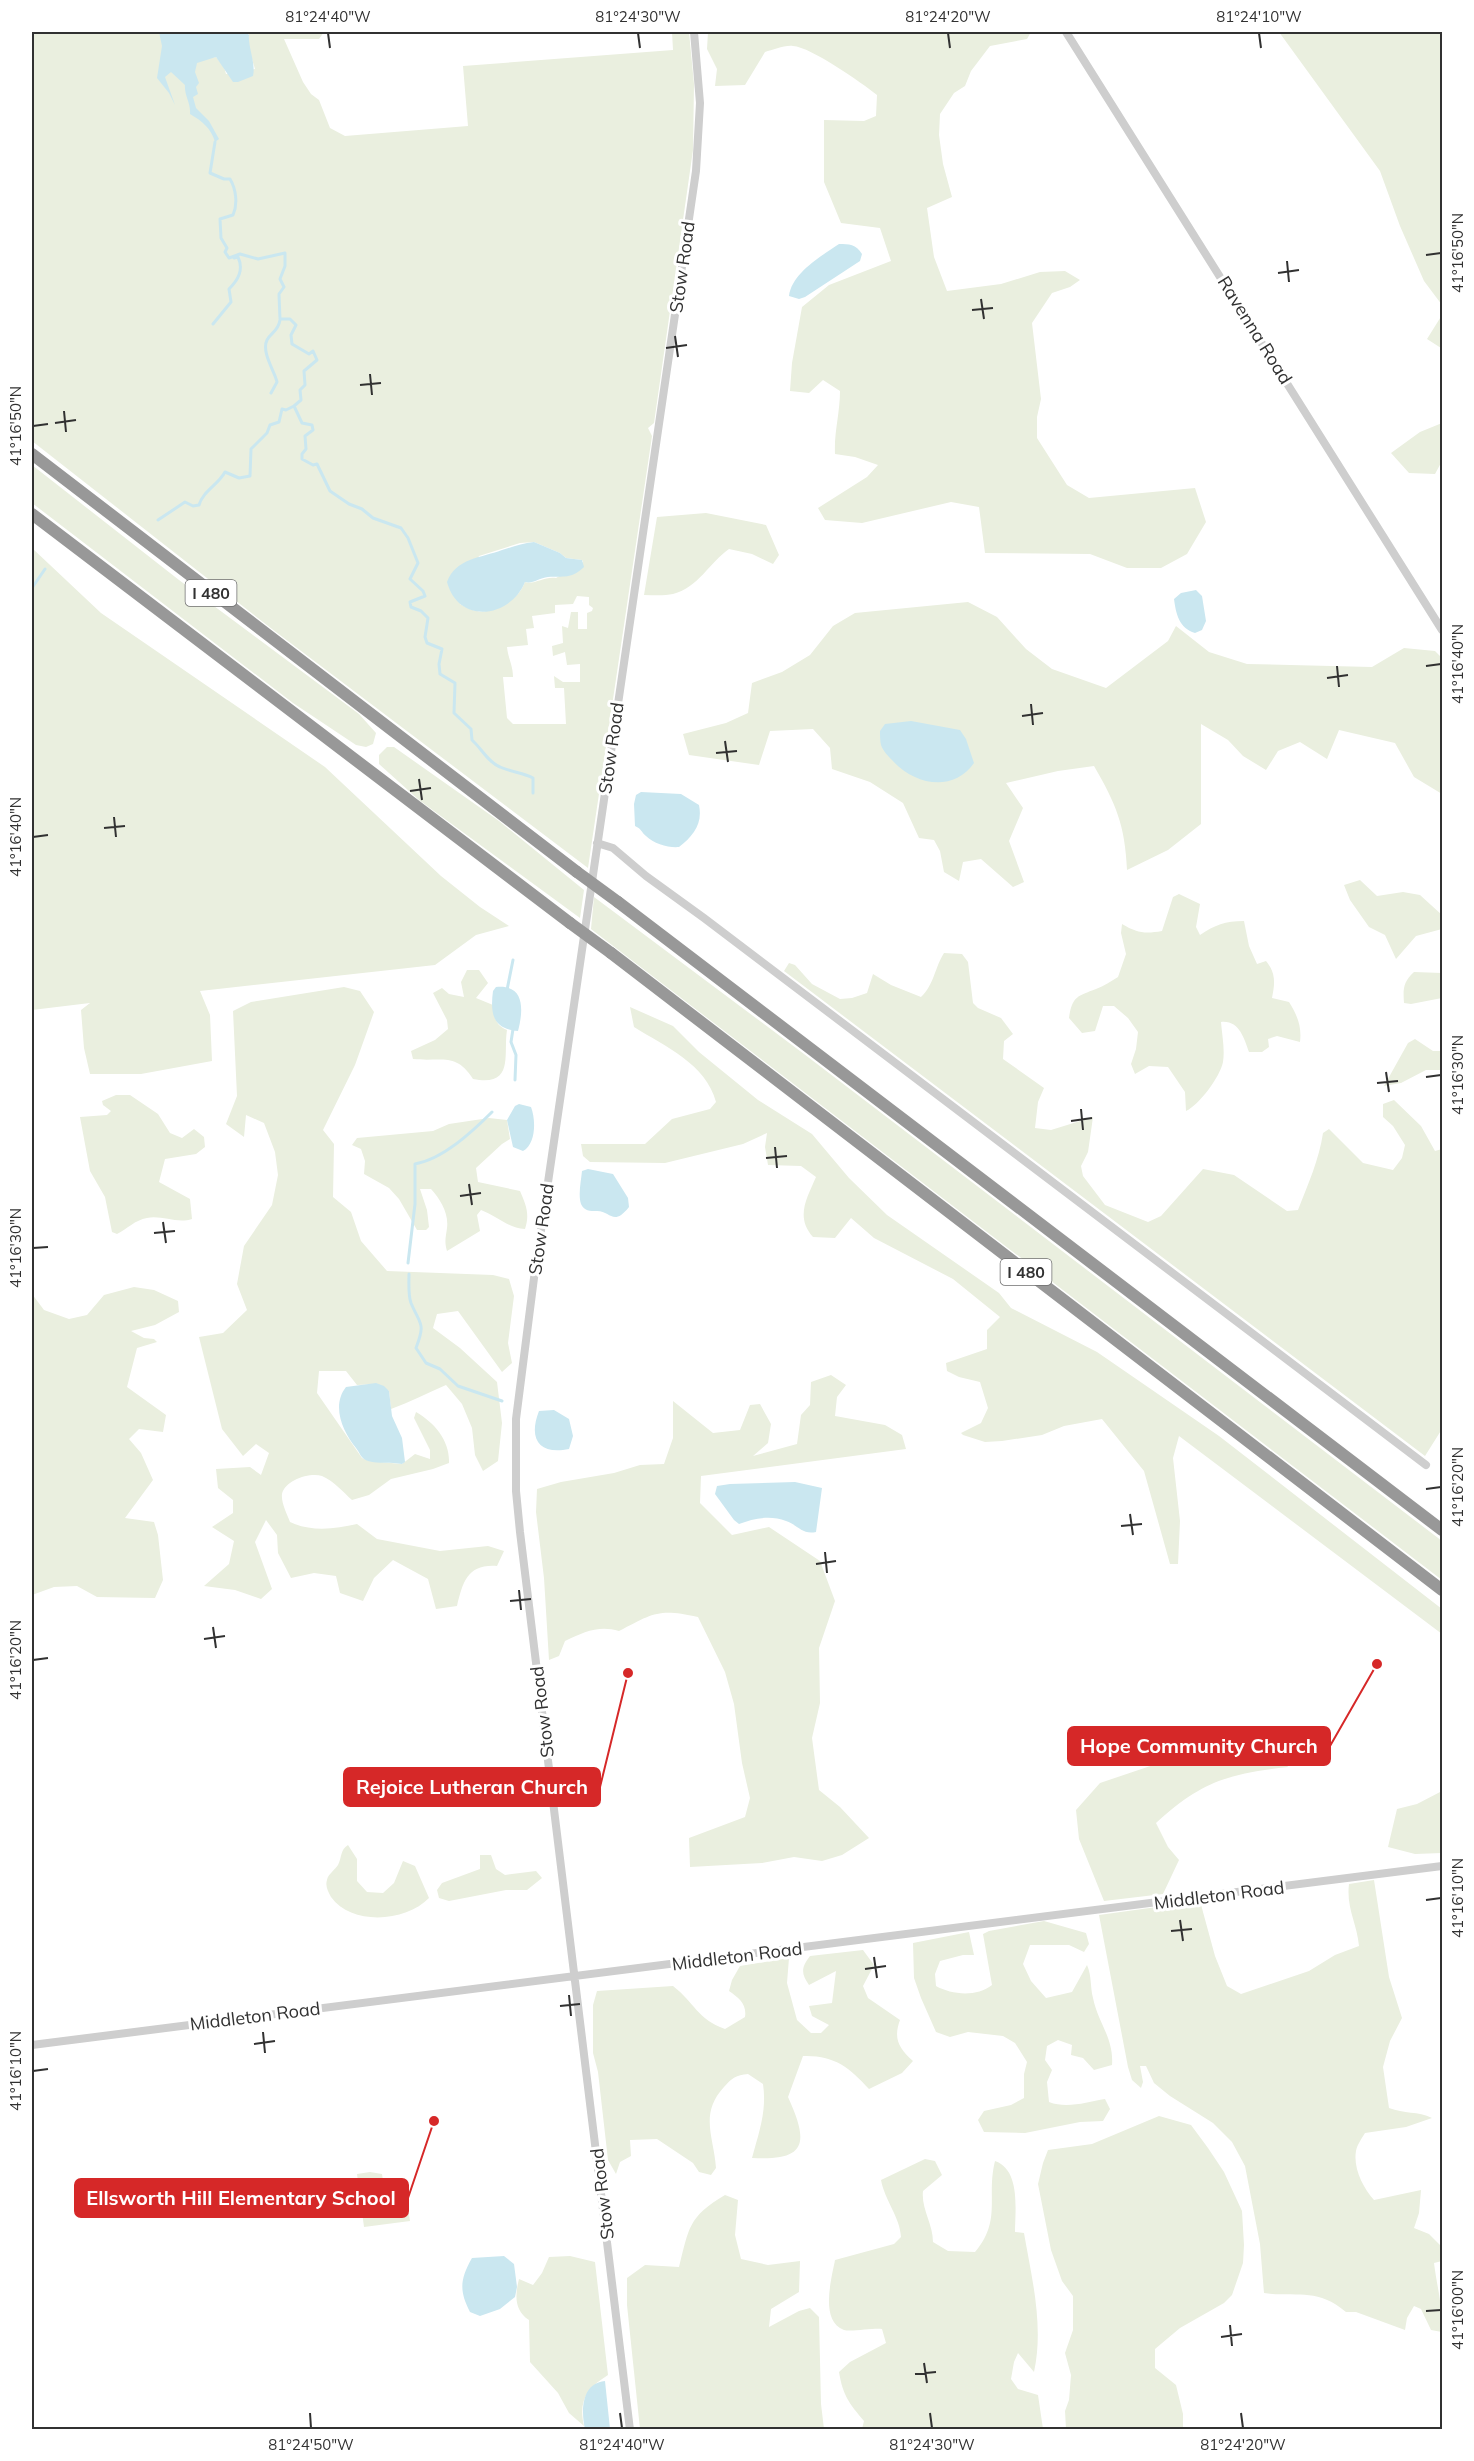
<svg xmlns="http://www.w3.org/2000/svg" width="1474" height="2461" font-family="Mulish,sans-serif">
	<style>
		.green { fill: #eaefdf; fill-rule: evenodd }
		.water { fill: #cae7f0 }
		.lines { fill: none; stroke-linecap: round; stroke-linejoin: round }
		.stream { stroke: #cae7f0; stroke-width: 3 }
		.minor { stroke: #cecece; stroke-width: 8 }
		.highway { stroke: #989898; stroke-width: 12 }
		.highway-bridge { stroke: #989898; stroke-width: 12 }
		.ticks { fill: none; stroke: #313131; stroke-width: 2 }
		.labels { text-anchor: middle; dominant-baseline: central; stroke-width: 6; stroke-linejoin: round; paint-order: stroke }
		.shield { fill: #fff; stroke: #6f6f6f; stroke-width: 1.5 }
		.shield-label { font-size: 16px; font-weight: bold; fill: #313131 }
		.street-label { font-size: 18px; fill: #313131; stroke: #fff }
		.leader { fill: none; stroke: #d62828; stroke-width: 2 }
		.callout-dot { fill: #d62828; stroke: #fff; stroke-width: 2 }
		.callout { fill: #d62828; stroke: #d62828; stroke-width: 2 }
		.callout-label { font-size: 20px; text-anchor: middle; font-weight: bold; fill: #fff }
		.neatline { fill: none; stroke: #313131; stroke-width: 2 }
		.ticks-label { font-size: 15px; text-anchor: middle; fill: #313131 }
	</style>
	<rect width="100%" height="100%" fill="#fff"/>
	<!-- green -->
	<path class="green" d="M32,32H163L210,58L216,57L224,67L226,74L255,69L248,46L249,35L246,32H324L319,39H284L303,82L311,94L319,100L330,128L345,136L468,126L463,66L673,50L672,32H689L694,84L693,150L654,423L648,428L652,436L588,868L272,629L32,441ZM534,542L560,553L566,558L582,560L583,562L556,578C545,576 534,585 525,582C520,594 515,598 503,604C487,614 477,614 460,604L479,556L520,543ZM577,596L589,597V605L593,608L592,611L587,613V629H578V612H571L568,628L562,626L563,643L552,646L553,656L565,652L567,665L580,664V682H563L554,676L555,688H564L566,724H513L507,718L503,677H513C513,665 508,658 507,647L528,645L526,629L534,628L532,616L555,613V605L573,604Z
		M708,32H1031L1027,39L990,46L971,71L965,86L954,93L940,114L939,135L943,164L952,197L927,208L934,257L947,291L1001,284L1040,272L1065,271L1080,280L1070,287L1052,293L1032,323L1041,399L1037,417V438L1067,485L1089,498L1195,488L1206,522L1187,554L1161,568H1127L1090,554L985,553L979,507L951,502L862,523L825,520L818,508L867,477L878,465L855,457L835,454C834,432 840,413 840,391L823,380L809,393L790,391L792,363L802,307L829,285L891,261L880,228L841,223L824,182V120L864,121L876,116L877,95C862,83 811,47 793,46C784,45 773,50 765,52L745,85L715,86L717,69L707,49Z
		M1279,32H1442V305L1424,281L1400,226L1380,171Z
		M1442,315V348H1441L1427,339Z
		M1442,423V461L1435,474L1409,473L1391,453L1420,432Z
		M32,465L179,580L359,714L376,733L373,744L366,747L356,745L293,703L32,503Z
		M706,513L766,525L779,555L773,564L752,554L729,549C709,563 699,587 673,594C664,596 653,595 644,595L657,517Z
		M32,548L101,613L325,767L441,876L480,907L509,926L476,935L435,965L200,991L210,1015L212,1061L141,1074H90L84,1048L81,1010L90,1003L32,1010Z
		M968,602L997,617L1026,649L1052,669L1106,688L1168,641L1176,626L1209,652L1247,664L1372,667L1404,648L1435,651L1442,658V794L1414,777L1395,743L1339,730L1327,759L1300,742L1278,751L1266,770L1243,756L1228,740L1201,724V824L1168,850L1127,870C1125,825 1116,804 1094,766L1058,771L1006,783L1023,808L1009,841L1024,882L1013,887L981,859L963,862L959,881L944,872L940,851L934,840L919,838L903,803L870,782L832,769L830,748L813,729L770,731L759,765L689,755L683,734L726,723L748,713L752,683L782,672L810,655L833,626L855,613Z
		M387,747H394L499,821L584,890L580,918L419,800L379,764V755Z
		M1360,880L1377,896L1403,892L1420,895L1442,915V929L1416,936L1396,959L1385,935L1369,927L1350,900L1344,885Z
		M1179,894L1200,904L1196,927L1200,935C1215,925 1225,921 1244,921L1249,946L1257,964L1266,961C1276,973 1275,983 1272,998L1289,1002C1297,1015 1302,1026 1300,1042L1277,1036L1268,1039L1269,1047L1262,1052H1249C1244,1038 1239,1020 1221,1022C1222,1035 1225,1049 1223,1062C1220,1077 1199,1105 1186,1111L1185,1092L1168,1067L1149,1066L1135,1074L1131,1064L1136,1049L1138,1032L1128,1018L1114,1006H1103L1095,1031L1082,1033L1069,1018C1072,996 1078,996 1096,989C1104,986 1111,981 1118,977L1126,954L1121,933L1122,924C1137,933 1145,934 1162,931L1173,897Z
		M594,897L804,1054L1442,1541V1580L591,929Z
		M944,953L962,954L968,962L973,1003L978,1008L1001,1018L1013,1034L1004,1041L1003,1059L1044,1088L1038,1102L1035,1128L1051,1130L1093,1117L1088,1152L1081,1166L1083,1176L1105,1205L1148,1222L1161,1216L1203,1169L1234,1175L1287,1211L1298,1210C1308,1184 1319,1160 1323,1133L1329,1129L1363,1163L1393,1170L1402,1158L1405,1145L1393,1126L1383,1117V1104L1394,1100L1421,1126L1435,1151L1442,1149V1429L1425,1456L784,971L789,963L795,965L812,984L840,999L852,998L867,993L873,974L891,985L921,997C934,985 935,967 944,953Z
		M467,970H479L488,983L476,998L493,1005C495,1018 495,1025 507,1030C503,1055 515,1087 473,1079C456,1052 442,1062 413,1059L411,1051L435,1040L448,1029L447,1020L433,993L442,988L449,994L464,997L461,982Z
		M1414,972L1442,973V998L1411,1004L1404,1003C1403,989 1403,982 1414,972Z
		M344,987L360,991L374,1012L355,1065L323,1130L334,1144L333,1197L351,1212L361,1241L387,1271L493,1275L509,1279L514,1296L508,1343L512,1363L502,1372L458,1311L437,1314L433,1328L460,1348L497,1382L502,1423L498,1461L483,1471L475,1455L472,1428L462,1404L446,1385C427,1393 410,1402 391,1409L389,1391L376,1384L357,1385L346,1371H319L317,1393L362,1458L369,1461L402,1464L415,1454L430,1459V1450L414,1418L416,1412C435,1423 450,1441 449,1463L433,1469L391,1479L369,1495L352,1500C343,1492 334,1481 322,1476C310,1472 285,1480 282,1494C281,1503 287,1514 290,1522C311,1532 335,1529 357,1524L377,1539L440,1551L488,1546L504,1551L497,1566C468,1564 463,1581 457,1606L436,1609L428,1579L393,1560L374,1578L363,1601L340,1593L336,1576L314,1573L291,1578L278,1553L277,1535L266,1520L255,1542L272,1589L261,1599L235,1590L204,1586L229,1564L234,1541L212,1527L233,1513V1500L218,1488L216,1469L250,1467L261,1475L269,1453L256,1444L243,1456L222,1429L199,1337L223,1333L247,1310L237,1284L244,1246L272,1205L278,1175L275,1152L264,1123L246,1115L244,1137L226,1124L237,1096L233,1011L251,1002Z
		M630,1007L673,1026L699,1052L758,1100L812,1134L849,1178L887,1215L999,1293L1011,1308L1097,1352L1219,1436L1442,1609V1634L1179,1436L1173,1458L1180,1521L1178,1564H1170L1144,1471L1102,1419L1064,1426L1042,1435L1002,1441L985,1442L963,1435L961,1433L981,1423L988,1408L980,1382L959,1377L947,1371L946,1363L987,1349V1330L1000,1317L953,1279L874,1238L851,1218L835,1238L813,1237C795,1217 807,1198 816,1177L801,1166L768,1165L765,1147L767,1133L743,1144L665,1163L590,1162L583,1156L581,1144H645L672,1119L710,1109L716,1102C706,1064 666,1047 634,1027Z
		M1415,1039L1433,1051H1442V1070H1426L1401,1083L1384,1086L1408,1043Z
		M116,1095H130L158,1114L170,1133L182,1138L194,1129L204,1137L205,1147L196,1154L165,1159L159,1182L190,1199L192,1219C177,1224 162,1215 147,1218C135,1220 127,1229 117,1234L112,1232L105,1197L90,1171L80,1117L107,1115L111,1111L103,1105L102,1101Z
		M489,1118L507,1120L510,1139L502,1144L476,1168L478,1182L520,1191C526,1205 530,1214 525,1229C508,1228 497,1216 481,1210L477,1215L480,1231L447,1251C444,1241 446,1237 447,1228C449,1213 440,1199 431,1189H420L427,1210L429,1227L426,1230H417L399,1199L389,1188L364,1174L365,1161L361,1149L352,1145L357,1138L433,1131L449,1124Z
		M134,1287L154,1290L178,1301L179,1312L155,1325L131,1331L144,1338L154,1339L157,1342L137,1348L127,1387L166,1415L163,1432L139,1429L129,1439L141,1453L153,1480L125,1518L154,1522L158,1535L163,1580L155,1598L97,1597L77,1586L54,1587L32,1595V1294L44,1310L69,1319L87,1315L104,1295Z
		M831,1375L846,1385L837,1397L835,1416L885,1425L902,1435L906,1449L701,1476L700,1503L732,1535L769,1527L820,1561L835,1601L819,1648L820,1703L812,1738L819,1790L840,1807L869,1838L842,1855L822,1861L794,1857L762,1863L690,1867L689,1838L745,1817L750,1798L742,1763L734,1704L725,1672L698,1617C659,1608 653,1613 619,1631C599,1625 584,1632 565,1641L559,1656L549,1660L544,1578L536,1512L537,1489L561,1482L614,1473L640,1465L664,1464L673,1438V1401L713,1433L740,1430L750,1405L760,1404L771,1424L768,1443L753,1456L797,1444L801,1415L810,1405L811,1382Z
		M1258,1749L1281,1755L1288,1767C1228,1774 1202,1781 1156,1823L1168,1847L1179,1860L1163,1894L1104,1901L1079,1839L1076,1810L1100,1783L1180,1756Z
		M1442,1791V1853L1415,1854L1388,1847L1397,1809L1417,1804Z
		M348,1845L357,1859V1881L367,1892L383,1893L394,1883L403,1861L415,1866L429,1898C406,1922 352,1926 331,1897C328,1891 325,1886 327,1880C328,1874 335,1870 338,1865C342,1857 340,1850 348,1845Z
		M480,1855H491L496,1869L505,1875L536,1871L542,1878L527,1890H506L449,1901L439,1898L437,1890L442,1883L480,1869Z
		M1374,1880L1389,1977L1402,2018L1390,2041L1383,2067L1389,2108C1404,2114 1418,2111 1432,2118L1406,2127L1365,2133C1362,2138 1357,2145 1356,2151C1353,2168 1363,2188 1374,2200L1421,2190L1419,2213L1414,2228L1429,2234L1442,2247V2261L1434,2263C1437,2287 1443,2307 1442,2332L1431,2330L1421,2309L1414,2306L1407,2318L1405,2330L1356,2312H1346C1316,2287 1299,2298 1264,2293L1260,2244L1245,2166L1232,2142L1213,2123L1170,2096L1154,2083L1146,2066H1140L1143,2082L1141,2088L1132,2080L1128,2067L1099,1915L1200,1901L1215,1956L1227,1986L1241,1994L1309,1971L1335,1955L1359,1946C1357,1923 1346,1908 1349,1884Z
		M1044,1921L1086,1933L1089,1944L1084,1952L1069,1945H1030L1023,1964L1031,1981L1046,1998L1072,1992L1087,1965C1092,1977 1090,1986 1093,1998C1098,2023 1114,2038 1112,2065L1094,2070L1083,2058L1071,2055L1072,2045L1058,2040L1047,2046L1045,2060L1052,2070L1047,2082L1049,2102C1067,2109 1087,2102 1105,2099L1110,2109L1103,2121L1080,2122L1025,2133L984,2132L978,2120L984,2111L1011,2105L1024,2098V2074L1027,2062L1015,2043L1003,2036L968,2032L950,2037L936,2032L921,1998L914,1978L913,1943L969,1932L974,1955H963L940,1961L935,1974L936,1986C952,1995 977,1997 992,1985L983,1934L989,1931Z
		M863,1950L874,1965L863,1986L868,1998L900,2020C893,2039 899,2048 913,2061L902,2073L869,2089C849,2067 834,2055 803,2056L788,2097C809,2143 807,2161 752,2158C759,2132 767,2111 763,2084L748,2074C736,2075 732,2078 724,2087C699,2114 714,2137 716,2168L711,2175L699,2172L693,2163L657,2139L630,2140L631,2156L620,2162L616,2174L608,2160L598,2072L593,2053V2005L597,1991L673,1986C695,2003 697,2019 725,2029L745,2017C747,2004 739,1998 729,1991L732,1980L740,1966L789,1958L787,1983L797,2020L811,2033H821L829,2025L812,2016L809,2006L832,2003L836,1971L809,1985C801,1973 801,1968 810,1956Z
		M1159,2116L1191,2125L1208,2148L1224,2172L1242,2211L1244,2245L1243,2263L1232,2295L1224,2303L1180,2328L1155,2349V2368L1176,2385L1183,2414V2429H1066L1065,2411L1069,2400L1071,2375L1065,2353L1073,2330V2296L1062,2281L1051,2250L1038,2184L1043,2163L1048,2150L1092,2144Z
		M925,2159L935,2161L942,2175L923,2191C921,2209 933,2224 933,2242L948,2251L975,2252C1002,2220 986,2197 995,2161C1021,2170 1015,2211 1015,2232L1024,2233C1032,2279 1044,2326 1034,2372L1018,2353L1014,2362L1011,2379L1018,2389L1038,2395L1043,2429H862L864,2421C849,2403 843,2396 839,2372L850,2362L886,2343L882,2329C873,2328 851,2332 844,2330C819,2321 832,2277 835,2260L894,2244L901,2237C900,2217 885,2201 881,2180Z
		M370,2172L382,2174L386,2200L406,2197L410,2221L364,2227L357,2174Z
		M725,2195L738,2200L735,2235L741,2259L768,2265L800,2261L799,2292L771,2309L769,2327L799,2311L810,2308L819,2317L821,2404L824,2429H640L627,2305V2278L645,2265L679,2267C689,2228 688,2217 725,2195Z
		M570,2256L595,2262L608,2375C587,2388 578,2401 584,2426L569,2413L558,2393L530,2362L529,2320C514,2310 515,2295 519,2279L533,2285L542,2273L549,2257Z"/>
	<!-- water -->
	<path class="water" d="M159,32H246L249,35C248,48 256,63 253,76L238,82H233L216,57L197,63L195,72L199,83L196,87L198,94L193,97L196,108L209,121L219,139L215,142C211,128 202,121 190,114C191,103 184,95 185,85L171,72L165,77L175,105L169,93L157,78L162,46Z
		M839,244C849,244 856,244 862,254L860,261L805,297L799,299L789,296C792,273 820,257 839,244Z
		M534,542L560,553L566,558L582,560L584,567C572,579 563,576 548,577C539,578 533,584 525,582C511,617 459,626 447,582C456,558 481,558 502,550C513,547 522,543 534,542Z
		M1196,590L1202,596L1206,621L1202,630L1195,633C1179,628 1176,614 1174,599L1181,593Z
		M911,721L960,730L966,739L974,763C953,793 914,785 892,760C888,756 883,751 881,745C880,741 880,735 880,731L885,724Z
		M641,792L681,794L699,805C703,824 693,836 679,847C669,848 654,844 646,836C641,832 642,829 635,826L634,804L636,795Z
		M496,987C526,984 523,1012 518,1031C493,1029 490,1014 493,991Z
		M519,1104L531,1107C536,1120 536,1144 523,1151L513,1147L507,1120L515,1106Z
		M588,1169L613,1174L628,1198L629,1207C613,1227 611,1211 597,1211C590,1211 584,1211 581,1204C578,1195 581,1181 582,1171Z
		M376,1383L384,1386L389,1391L392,1416L402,1438L405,1462L402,1464C391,1462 379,1464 368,1461C361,1459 360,1453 356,1448C343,1432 331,1406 346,1387Z
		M554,1410L569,1419L573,1436L569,1449C539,1455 528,1439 539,1411Z
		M795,1482L822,1488L816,1532C802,1535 798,1525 786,1521C771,1515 754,1518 739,1524L734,1520L715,1494L717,1486L730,1484Z
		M504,2256L514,2264L517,2287L515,2297L500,2309L480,2316L470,2312C459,2291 460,2279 472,2258Z
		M605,2381L610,2429H585C581,2412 581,2383 605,2381Z"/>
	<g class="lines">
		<!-- stream -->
		<path class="stream" d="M215,142L210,173L224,179H230C236,189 238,204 233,215L220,219L221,238L227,248L225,252L229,258L240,254L258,259L285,253V266L280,279L284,287L279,294L280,319H290L296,325L291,335L292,344L309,354L313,351L317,360L304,371L305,385L300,390L301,400L294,406L302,423L312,425L313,430L305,436L306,449L302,454V459L313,465L317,464L330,491L349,504L362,509L373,518L401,528L408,538L418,563L410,579L423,591L425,596L410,602L411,607L421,611L428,618L425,637L427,643L442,649L439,664L440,674L455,683L454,713L471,729L472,740C482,749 488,762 500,767C511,772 524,773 533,778V793
			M213,324L231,302L229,289C238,280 244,270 238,257L234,258
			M271,393L277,382C275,372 261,352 267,340C271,332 278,332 280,320
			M158,520L185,502L193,506L199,505C203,491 218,485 225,472L239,478L250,476L251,449L267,433L270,425L279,422L282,409L286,410L294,406
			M32,588L45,569
			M507,990L513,960
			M513,1029L511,1042L516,1055L515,1080
			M408,1263L415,1204V1164C443,1159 472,1132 492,1112
			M409,1274C409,1283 408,1295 411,1303C420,1325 426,1322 416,1348L426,1363L440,1369L458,1386L502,1401"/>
		<!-- minor -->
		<path class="minor" d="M1066,32L1442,630
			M597,843L613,848L646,876L704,918L1426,1465
			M32,2045L1442,1866
			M630,2430L520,1532L516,1491V1419L534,1278L696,171L700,103L694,32"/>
		<!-- highway -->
		<path class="highway" d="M32,454L577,872
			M32,514L570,923
			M618,902L1442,1530
			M611,953L1442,1590"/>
		<!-- highway-bridge -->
		<path class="highway-bridge" d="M577,872L618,902
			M570,923L611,953"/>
	</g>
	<!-- ticks -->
	<path class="ticks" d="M328,33L330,48M638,33L640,48M948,33L950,48M1259,33L1261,48M1426,255L1441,253M1287,261L1289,282M1278,273L1299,270M981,299L984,319M972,310L993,308M675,336L678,357M666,348L687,345M370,374L372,395M360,385L381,383M64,411L66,432M55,423L76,420M33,426L48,424M1337,666L1339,687M1426,666L1441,664M1327,678L1348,675M1031,704L1033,725M1022,716L1043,713M725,741L728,762M716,753L737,751M419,779L422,800M410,791L431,788M114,817L116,837M104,828L125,826M33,837L48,835M1386,1072L1389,1092M1426,1077L1441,1075M1377,1083L1398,1081M1081,1109L1083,1130M1071,1121L1092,1118M775,1147L777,1168M766,1158L787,1156M469,1184L472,1205M460,1196L481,1193M163,1222L166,1243M154,1233L175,1231M33,1248L48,1247M1426,1489L1441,1487M1130,1514L1133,1535M1121,1526L1142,1524M825,1552L827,1573M816,1564L836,1561M519,1590L521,1610M510,1601L531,1599M213,1627L216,1648M204,1639L225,1636M33,1660L48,1658M1426,1900L1441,1898M1180,1920L1183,1941M1171,1931L1192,1929M874,1957L877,1978M865,1969L886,1966M569,1995L571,2016M560,2006L580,2004M263,2032L265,2053M254,2044L275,2041M33,2071L48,2069M1426,2311L1441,2310M1230,2325L1232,2346M1221,2337L1242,2334M924,2363L927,2383M915,2374L936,2372M310,2413L311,2428M620,2413L622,2428M930,2413L932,2428M1241,2413L1243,2428"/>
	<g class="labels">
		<!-- shield labels -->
		<g class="shield">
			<rect x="185.5" y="580" width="51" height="26" rx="4.5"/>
			<rect x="1000.5" y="1259" width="51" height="26" rx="4.5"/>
		</g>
		<g class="shield-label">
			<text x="211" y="593">I 480</text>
			<text x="1026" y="1272">I 480</text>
		</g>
		<!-- street labels -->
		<g class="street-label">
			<text transform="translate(682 267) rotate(-82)">Stow Road</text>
			<text transform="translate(1255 330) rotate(58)">Ravenna Road</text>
			<text transform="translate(611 748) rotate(-82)">Stow Road</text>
			<text transform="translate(541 1229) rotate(-82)">Stow Road</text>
			<text transform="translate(542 1712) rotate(-97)">Stow Road</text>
			<text transform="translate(1219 1895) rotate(-7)">Middleton Road</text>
			<text transform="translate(737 1956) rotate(-7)">Middleton Road</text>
			<text transform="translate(255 2016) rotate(-7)">Middleton Road</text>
			<text transform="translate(602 2194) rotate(-97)">Stow Road</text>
		</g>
	</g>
	<!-- callouts -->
	<path class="leader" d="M1377 1664L1330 1746M628 1673L600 1787M434 2121L408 2198"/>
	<g class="callout-dot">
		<circle cx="1377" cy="1664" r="6"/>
		<circle cx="628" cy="1673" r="6"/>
		<circle cx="434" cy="2121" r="6"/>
	</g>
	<g class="callout">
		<rect x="1068" y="1727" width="262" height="38" rx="6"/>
		<rect x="344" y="1768" width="256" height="38" rx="6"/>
		<rect x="75" y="2179" width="333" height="38" rx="6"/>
	</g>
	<g class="callout-label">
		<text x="1199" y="1753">Hope Community Church</text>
		<text x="472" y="1794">Rejoice Lutheran Church</text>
		<text x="241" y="2205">Ellsworth Hill Elementary School</text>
	</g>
	<!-- border -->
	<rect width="1474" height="2461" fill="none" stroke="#ffffff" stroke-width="66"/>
	<rect x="33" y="33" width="1408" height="2395" class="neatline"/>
	<g class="ticks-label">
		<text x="328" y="22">81°24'40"W</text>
		<text x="638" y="22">81°24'30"W</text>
		<text x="948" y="22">81°24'20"W</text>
		<text x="1259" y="22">81°24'10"W</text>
		<text transform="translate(1458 253) rotate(-90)" y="5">41°16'50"N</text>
		<text transform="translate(16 426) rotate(-90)" y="5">41°16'50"N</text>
		<text transform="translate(1458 664) rotate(-90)" y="5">41°16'40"N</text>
		<text transform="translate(16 837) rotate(-90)" y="5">41°16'40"N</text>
		<text transform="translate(1458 1075) rotate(-90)" y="5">41°16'30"N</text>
		<text transform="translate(16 1248) rotate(-90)" y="5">41°16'30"N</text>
		<text transform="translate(1458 1487) rotate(-90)" y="5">41°16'20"N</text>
		<text transform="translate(16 1660) rotate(-90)" y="5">41°16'20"N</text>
		<text transform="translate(1458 1898) rotate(-90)" y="5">41°16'10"N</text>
		<text transform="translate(16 2071) rotate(-90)" y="5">41°16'10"N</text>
		<text transform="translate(1458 2310) rotate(-90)" y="5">41°16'00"N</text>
		<text x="311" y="2450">81°24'50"W</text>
		<text x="622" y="2450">81°24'40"W</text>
		<text x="932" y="2450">81°24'30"W</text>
		<text x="1243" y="2450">81°24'20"W</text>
	</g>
</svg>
